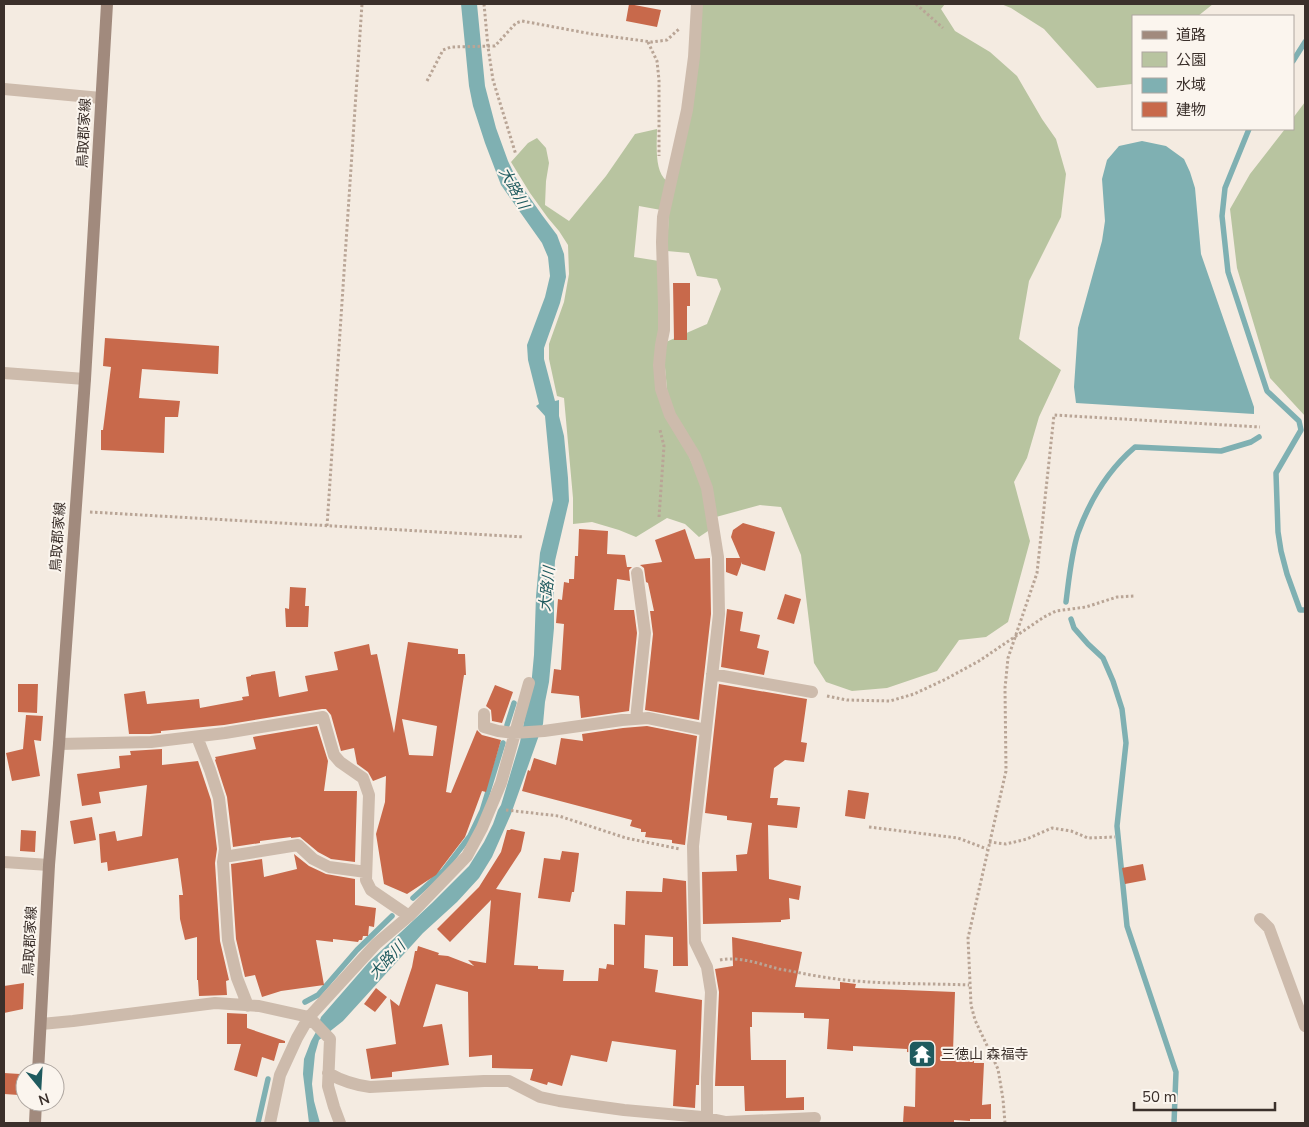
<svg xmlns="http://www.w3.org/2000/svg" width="1309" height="1127" font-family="'Nunito Sans','Noto Sans JP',sans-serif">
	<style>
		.green { fill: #b8c4a0 }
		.water { fill: #7fb0b2 }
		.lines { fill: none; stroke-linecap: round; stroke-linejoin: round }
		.stream { stroke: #7fb0b2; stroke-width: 5.5 }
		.building { fill: #c8694b; fill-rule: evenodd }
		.path { stroke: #b9a596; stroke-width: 3; stroke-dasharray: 2.5 2.5; stroke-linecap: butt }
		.street { stroke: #cdbbac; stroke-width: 12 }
		.secondary { stroke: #a18a7d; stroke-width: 12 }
		.labels { text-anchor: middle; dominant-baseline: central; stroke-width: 4; stroke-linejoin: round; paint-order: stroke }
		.street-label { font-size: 14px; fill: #3b302b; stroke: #fbf5ee }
		.poi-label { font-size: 14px; fill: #3b302b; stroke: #fbf5ee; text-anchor: start }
		.water-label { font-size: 15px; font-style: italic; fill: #1f5a5e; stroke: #fbf5ee }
	</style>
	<rect width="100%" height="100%" fill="#f4ebe1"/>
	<!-- green -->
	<path class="green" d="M702,4H945L941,9L955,31L990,52L1017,76L1042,119L1056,139L1066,174L1061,217L1029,281L1019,339L1061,370L1039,417L1027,458L1014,482L1030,541L1008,622L986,637L959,640L937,671L887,688L852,691L826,682L814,663L801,555L781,507L760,505L716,517L668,400L664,357L666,342L707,324L721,289L717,279L697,276L689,253L667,251L669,210Z
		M1001,4H1213L1198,16H1133V83L1132,84L1097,88L1044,29L1011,8Z
		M1305,102V416L1270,378L1237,268L1230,209L1250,174L1285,129H1293V118Z
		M657,129C657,144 654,172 667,181L661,210L639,206L634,257L659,261L661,296L656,359L682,440L703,489L711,529L699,537L685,524L667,518L636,537L619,530L592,522L573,524V498L564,398L557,396L549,359V344L564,302L569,274L568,245L559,231L548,218L530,193L511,162L528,143L537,138L546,148L549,163L546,181L545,205L569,221L606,176L635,134Z"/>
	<!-- water -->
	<path class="water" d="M461,4H477L485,86L496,128L508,161L516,178L542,215L557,235L564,254L566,277L560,303L544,348V359L555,401L559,400V416L564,436L568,478L569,501L555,561L554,580V628L549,682L545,702L543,724L511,814L492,857L479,878L457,902L423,933L343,1021L319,1040L315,1054L312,1084L314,1101L320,1123H309L303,1074L304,1059L311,1041L316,1032L321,1017L369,962L432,903L469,866L484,842L493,824L498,810L501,805L520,742L531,687L534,655L536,596L540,553L553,500L545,416L536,406L539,404L528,360L527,345L545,297L550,276L548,257L542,243L501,185L485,143L473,106L469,86Z
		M1142,141L1166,146L1184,159L1190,172L1195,188L1201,254L1254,407V414L1076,403L1074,387L1078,328L1102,241L1105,221L1102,179L1107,160L1119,146Z"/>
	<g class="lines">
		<!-- stream -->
		<path class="stream" d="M1293,61L1305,42
			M1249,129L1225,188L1222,216L1228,272L1267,391L1299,421L1301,430L1276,473L1278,532L1281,551L1287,574L1300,610H1305
			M1066,602C1069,579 1071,555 1078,533C1090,500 1108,470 1135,447L1221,451L1251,442L1259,437
			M1071,619L1074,628L1088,644L1103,658L1113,681L1122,709L1126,743L1117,826L1127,926L1176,1072L1174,1123
			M507,725L514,703
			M413,898L444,870L470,836L482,811L503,743
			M305,1002L318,995L357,950L392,916
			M258,1123L268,1079"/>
	</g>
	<!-- building -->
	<path class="building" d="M629,4L661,10L657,27L626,21Z
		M673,283H690V306H687V340H674Z
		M105,338L219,346L218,374L142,369L139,398L180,401L178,417H165L164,453L101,450V430H103L111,367L103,366Z
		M743,523L775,532L765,571L742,564V562L737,576L726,572V558H740L731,537L733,530Z
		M579,529L608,531L607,554L625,555L627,567H632L629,570L630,581L617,579L614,610H634L637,633L629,711L581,718L579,696L551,693L554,669L561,670L564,624L556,623L558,599L562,600L564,582L569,583V579H574L575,556H578Z
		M685,529L695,559L710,558L711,614L699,720L645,710L653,634L650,611H654L648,583L646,582L644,568L640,565L662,562L655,540Z
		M290,587L306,588L305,606H309L308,627H286L285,608L289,609Z
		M785,594L801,599L794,624L777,619Z
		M727,609L743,612L740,631L760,635L757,648L769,651L764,675L721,667Z
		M408,642L458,649V654H465L466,675H464L446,792L451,793L477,730L482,735L501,740L486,792L482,791L465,837L436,875L407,894L384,884L376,834L385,802L386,776L373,781L368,772L357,764L354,748L341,751L331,715L326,709H322L224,725L161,731V733L150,734H129L124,694L145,691L147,704L199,699L200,708L243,700L242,697L249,696L246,677L251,676V675L275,671L279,697L308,691L305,676L338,670L334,652L369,644L371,655L377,654L394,733ZM402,719L437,726L433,756L409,755Z
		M18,684H38L37,713L18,712Z
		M719,684L807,699L801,742L807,743L804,762L785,760L774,768L770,798H778L777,805L800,807L797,828L768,825L769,879L801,886L799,900L789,898L790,919L781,920V922L703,924L702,872L737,871L736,855L747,854L752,823L727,820V816L705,813Z
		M495,685L513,692L502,723L492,721L491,710L486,706Z
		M26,715L43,716L41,741L34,740L40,776L12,781L6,753L23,749Z
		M317,726L328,761L324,791H357L355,862L331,859L318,852L300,837L291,838V837L260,841V843L233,847L227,797L215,760L216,759L215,757L256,749L253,737Z
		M647,726L697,736L685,845L672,843V840L645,837L646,832H641V829L630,826L632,820L522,791L528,770L530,771L534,758L556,765L561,738L583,741L582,734L623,728Z
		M162,749V765L198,761L211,800L217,849L215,863L220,941L229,980L226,981L227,995L199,996L198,980H197V937L185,940L180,919L179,895H183L178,858L108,871L107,862L101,863L99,834L115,831L117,841L142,836L147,785L99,792L101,803L82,806L77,774L120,768L119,756L131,755L130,751Z
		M848,790L869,793L865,819L845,816Z
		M92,817L96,840L74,844L70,821Z
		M511,829L525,832L521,851L496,889L521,893L514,965L538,966V969L564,970L563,981H598L599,968L606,969L607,964L614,965V924L625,925L626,891L662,892L663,878L686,881L688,966H673V937L645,935L644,968L658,970L655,992L702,1000L699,1085H696L695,1108L673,1106L676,1050L612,1041L607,1062L571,1055L562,1086L548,1082L547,1085L530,1080L533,1069L492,1068V1055L469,1057L468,992L436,984L423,1027L442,1024L449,1065L392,1072V1077L371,1079L366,1049L396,1044L390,999L399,1006L412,967L415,951H417L418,946L439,953L438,955L448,956L474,966L468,960L486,963L491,900L450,942L437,929L479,887L501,852L507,830H510Z
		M21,830L36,831L35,852L20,851Z
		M562,851L579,853L574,892H572L570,902L538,898L544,858L560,860Z
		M294,854L309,866L326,874L355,879V905L376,908L374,927L369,926L368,936H363L362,940H359L358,942L333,939V942L316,940L324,985L281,991L262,997L255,975L245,977L236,939L231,864L262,859L264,877L297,869Z
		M1143,864L1146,880L1125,884L1122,868Z
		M732,937L802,952L795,987L840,989V982L856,984L855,988L955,992L953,1052L974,1051V1063H984L982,1105L991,1104V1119H970V1121L954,1120V1123H903L904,1106L915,1107L916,1053L907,1052V1049L853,1046V1051L827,1049L829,1019L804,1018V1013L752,1012V1027H750L751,1060H786V1098L804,1097V1110L745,1111L744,1086H715L719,992L715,969L733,966Z
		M24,983L23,1009L4,1013V986Z
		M376,988L387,997L375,1012L364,1004Z
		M227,1013L247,1014V1028L285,1041V1043H279L274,1061L262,1057L257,1077L234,1070L241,1044H227Z
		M4,1073L20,1074L19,1095L4,1094Z"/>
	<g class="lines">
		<!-- path -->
		<path class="path" d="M484,4L488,47L493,80L516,155
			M916,4L943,28
			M648,42L657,61L659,80V156
			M427,81L443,50L451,47L495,46L516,23L522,21L592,34L652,42L667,40L680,28
			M90,512L524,537
			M659,517L664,446L660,430
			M327,526L362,4
			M827,696L847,700L890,701L914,694L946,679L979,661L1044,617L1056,611L1086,607L1117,597L1135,596
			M506,810L559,816L626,838L680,849
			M869,827L958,838L987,849
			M989,842L1006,844L1027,839L1052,828L1071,831L1088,838L1115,837
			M720,960C740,956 760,964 779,969C792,971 804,974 817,976C867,985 919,983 969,985
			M1005,1123L1003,1099L998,1069L975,1020L971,1005L968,938L1006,771L1005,688L1008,658L1037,573L1054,415L1260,427"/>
		<!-- street -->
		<path class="street" d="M697,4L694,57L687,110L663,217L662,242L664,305V330L661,345L659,365L661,389L670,415L695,456L707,488L718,557L719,614L693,846L695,942L707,967L711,992L707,1077V1118
			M4,89L101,98
			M4,373L85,379
			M712,674L812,692
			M484,714V727L498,731L514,733L544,731L622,720L648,718L706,730
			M636,719L645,633L637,573
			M197,737L210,770L219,798L225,849L223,862L228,940L237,978L248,1006
			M59,744L151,742L225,733L323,717L334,755L340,762L363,778L369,795L366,880L371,890L409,916
			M224,857L298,845L313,859L329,867L366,872
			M4,862L49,865
			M1260,919L1269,928L1305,1026
			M41,1024L73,1021L215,1003L259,1006L309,1017L330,1039L328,1086L334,1107L340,1123
			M328,1073C342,1081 354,1085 370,1087L484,1081H509L540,1097L559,1101L624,1110L702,1117L726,1122L815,1118
			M270,1123L280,1075L297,1038L309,1017L376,944L409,916L467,856L482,828L501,783L529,683"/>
		<!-- secondary -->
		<path class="secondary" d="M38,1072L49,865L59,744L85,379L107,4
			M35,1123L36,1102"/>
	</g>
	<!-- icons -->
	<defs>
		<g id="temple-square" transform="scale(1.4375)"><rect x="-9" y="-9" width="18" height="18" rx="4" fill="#1f5a5e" stroke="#fbf5ee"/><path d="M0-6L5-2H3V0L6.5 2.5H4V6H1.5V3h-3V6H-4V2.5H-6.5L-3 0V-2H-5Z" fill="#fff"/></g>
	</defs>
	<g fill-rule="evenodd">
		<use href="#temple-square" x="922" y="1054"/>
	</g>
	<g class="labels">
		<!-- street labels -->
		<g class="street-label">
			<text transform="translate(84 133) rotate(-87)">鳥取郡家線</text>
			<text transform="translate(58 537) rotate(-86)">鳥取郡家線</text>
			<text transform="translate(30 941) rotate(-87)">鳥取郡家線</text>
		</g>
		<!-- poi labels -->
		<g class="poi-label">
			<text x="941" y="1054">三徳山 森福寺</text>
		</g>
		<!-- water labels -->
		<g class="water-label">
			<text transform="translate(514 188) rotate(61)">大路川</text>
			<text transform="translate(547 589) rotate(-84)">大路川</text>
			<text transform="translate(387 960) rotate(-47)">大路川</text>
		</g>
	</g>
	<!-- border -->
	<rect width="1309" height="1127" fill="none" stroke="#3b302b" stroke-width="10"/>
	<!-- legend -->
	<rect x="1132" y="15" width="162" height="115" fill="#fbf5ee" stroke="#aea6a0"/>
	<rect x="1142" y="31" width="25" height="8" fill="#a18a7d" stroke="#aea6a0"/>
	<text x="1176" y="40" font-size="15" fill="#3b302b">道路</text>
	<rect x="1142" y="52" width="25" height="15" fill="#b8c4a0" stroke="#aea6a0"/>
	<text x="1176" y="65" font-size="15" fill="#3b302b">公園</text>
	<rect x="1142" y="78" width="25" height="15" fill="#7fb0b2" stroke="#aea6a0"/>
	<text x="1176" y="90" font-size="15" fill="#3b302b">水域</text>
	<rect x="1142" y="102" width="25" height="15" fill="#c8694b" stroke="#aea6a0"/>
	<text x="1176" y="115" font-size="15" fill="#3b302b">建物</text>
	<!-- north arrow -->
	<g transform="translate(40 1087) rotate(162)"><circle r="24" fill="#fbf5ee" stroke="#aea6a0"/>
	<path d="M0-4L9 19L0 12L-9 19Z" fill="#1f5a5e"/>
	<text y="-8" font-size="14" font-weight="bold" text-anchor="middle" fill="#3b302b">N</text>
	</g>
	<!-- scale -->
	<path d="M1134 1102v8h141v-8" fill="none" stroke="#3b302b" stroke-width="2.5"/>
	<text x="1142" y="1102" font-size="15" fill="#3b302b" stroke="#fbf5ee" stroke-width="4" paint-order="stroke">50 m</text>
</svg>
